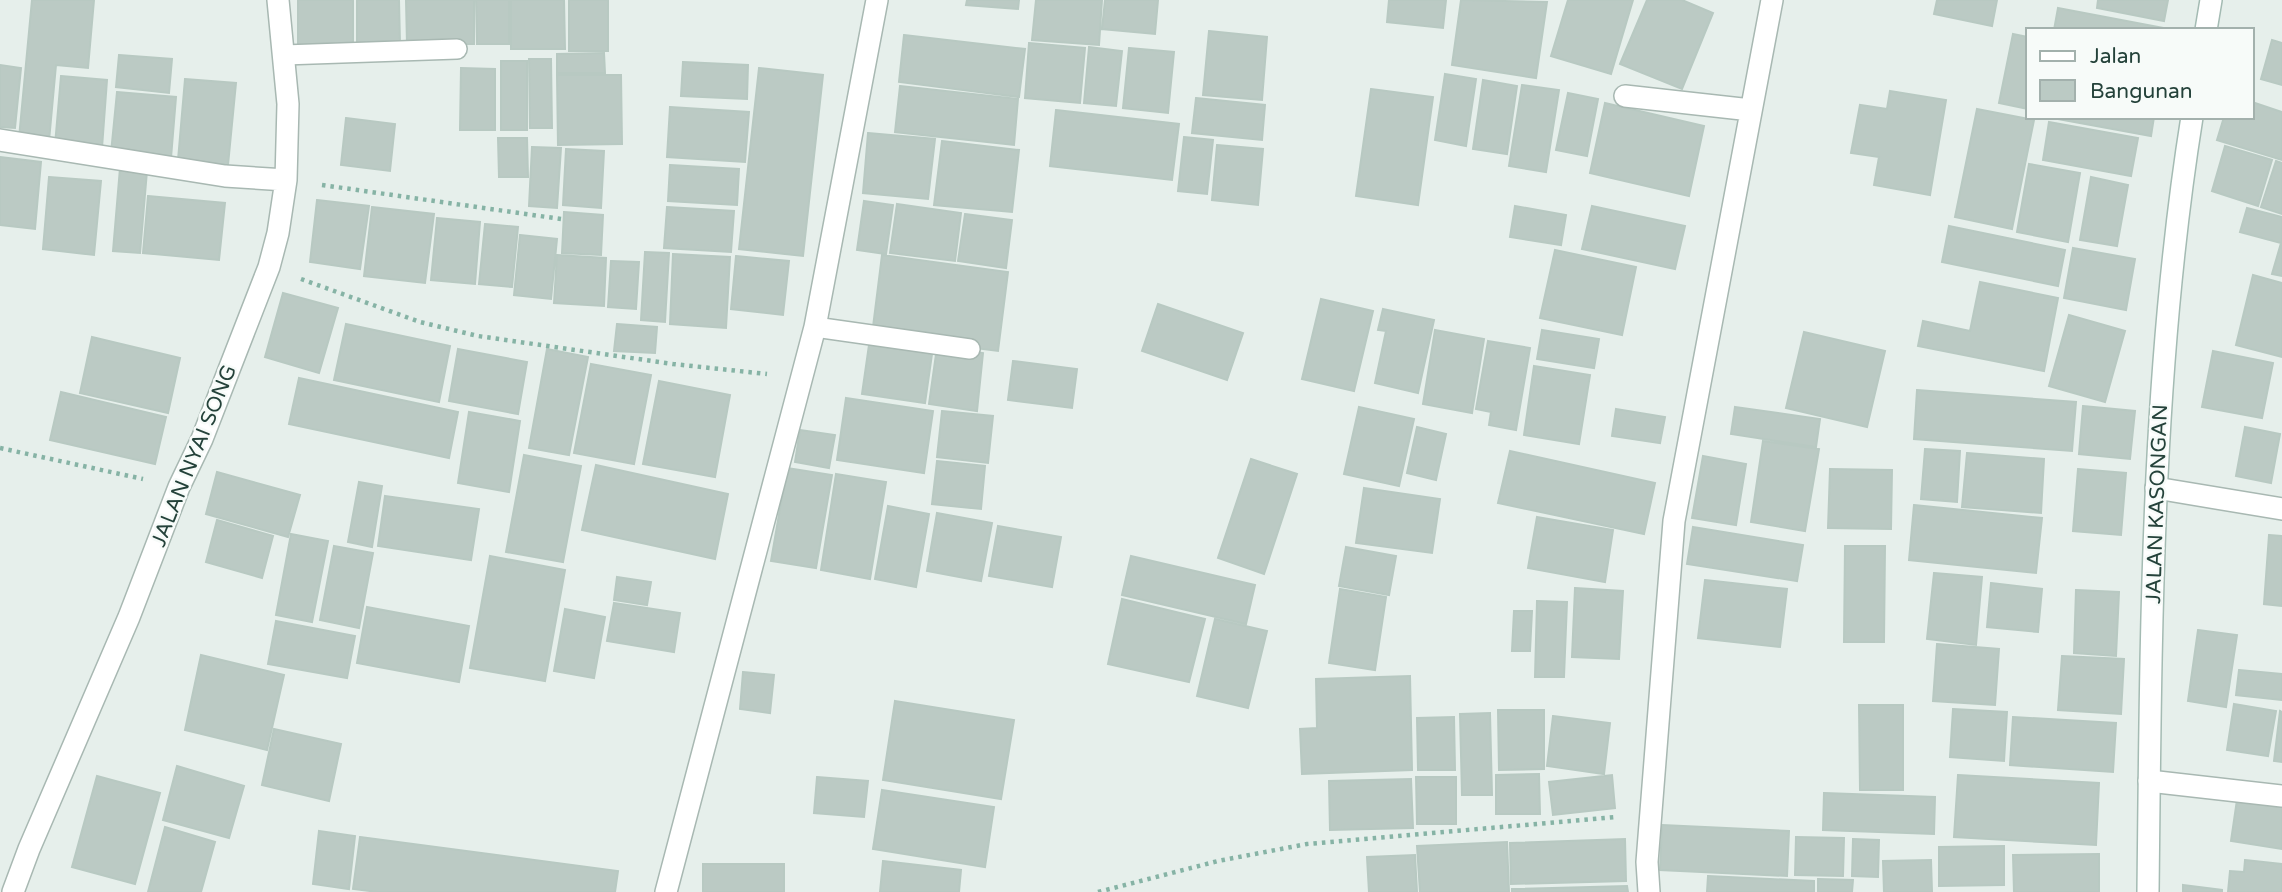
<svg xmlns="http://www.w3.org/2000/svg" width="2282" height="892" font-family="'Varela Round',sans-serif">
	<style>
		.building { fill: #bbcac4; stroke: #b8c9c2; stroke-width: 2 }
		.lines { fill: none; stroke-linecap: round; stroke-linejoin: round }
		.service-casing { stroke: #a8b8b2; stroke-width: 22 }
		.minor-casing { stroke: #a8b8b2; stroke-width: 24 }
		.secondary-casing { stroke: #a4bbb3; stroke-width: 24 }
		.path { stroke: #86b3a5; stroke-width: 4.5; stroke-dasharray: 3.5 5; stroke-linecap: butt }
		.service { stroke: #fff; stroke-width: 19 }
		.minor { stroke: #fff; stroke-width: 21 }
		.secondary { stroke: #fff; stroke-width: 21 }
		.labels { text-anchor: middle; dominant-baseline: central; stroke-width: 5; stroke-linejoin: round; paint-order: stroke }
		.street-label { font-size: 21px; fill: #24423a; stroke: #f7fbf9 }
	</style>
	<rect width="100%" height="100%" fill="#e6efeb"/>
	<!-- building -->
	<path class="building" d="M32,0H94L88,68L56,65L49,141L19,138Z
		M298,0H353V46H298Z
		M357,0H399L400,44H357Z
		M406,0H474V44H407Z
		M476,0H509V44H477Z
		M511,0H564L565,49H511Z
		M569,0H608V51H569Z
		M967,0H1019L1018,9L966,5Z
		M1036,0H1102L1099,45L1032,40Z
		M1105,0H1158L1155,34L1102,29Z
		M1389,0H1446L1443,28L1387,22Z
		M1461,0L1547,2L1536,78L1452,65Z
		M1568,0H1633L1611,74L1551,56Z
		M1647,0H1682L1713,13L1682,89L1620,64Z
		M1937,0H1997L1992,26L1934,14Z
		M2098,0H2168L2164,21L2097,8Z
		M2058,8L2174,30H2054Z
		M1209,31L1267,37L1262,100L1203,95Z
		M2013,34L2028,37V109L1999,103Z
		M904,35L1025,49L1019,97L899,82Z
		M2272,40L2282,43V85L2261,79Z
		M1029,43L1085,48L1080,103L1025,98Z
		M1089,47L1122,51L1116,106L1084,103Z
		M1129,48L1174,52L1168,113L1123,108Z
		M604,53L605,73H557V54Z
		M119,55L172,59L169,93L116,87Z
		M529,59H551L552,128H530Z
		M501,61H527V130H501Z
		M683,62L748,65L747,99L681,96Z
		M0,65L21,68L15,128L0,127Z
		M461,68L495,69V130H460Z
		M759,68L823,75L803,256L739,249Z
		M1445,74L1476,79L1466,146L1435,140Z
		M557,75H621L622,144L558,145Z
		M61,76L107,80L102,148L55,145Z
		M185,79L236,83L228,165L178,160Z
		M1483,80L1517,86L1507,154L1473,149Z
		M1522,85L1559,90L1546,172L1509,166Z
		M900,86L1018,99L1014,145L895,132Z
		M1371,89L1433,97L1418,205L1356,196Z
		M1890,91L1946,100L1930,195L1874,185L1879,157L1851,153L1860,105L1887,109Z
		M117,92L176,97L171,158L111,153Z
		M1568,93L1598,99L1587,156L1556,150Z
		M1196,98L1265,105L1262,140L1192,133Z
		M2252,102L2282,112V160L2217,140L2224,117H2252Z
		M1605,103L1704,126L1689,196L1590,173Z
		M670,107L749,112L745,162L667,157Z
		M1977,109L2034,120L2012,229L1955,217Z
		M1056,110L1179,124L1172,180L1050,166Z
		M2047,117H2154L2151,136Z
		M346,118L395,124L390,171L341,165Z
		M2049,122L2138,138L2131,176L2043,160Z
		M868,133L935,139L928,199L863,193Z
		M1184,137L1213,140L1207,194L1178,191Z
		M498,138H527L528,177H499Z
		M942,141L1019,150L1012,212L934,205Z
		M1217,145L1263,149L1258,205L1212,200Z
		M2225,146L2272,160L2258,206L2212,191Z
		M532,147L561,148L557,208L529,206Z
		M566,149L604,151L601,208L563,205Z
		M0,157L41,162L35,229L0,225Z
		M2276,161L2282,163V214L2261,207Z
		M2029,164L2080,173L2068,242L2017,232Z
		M670,165L739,169L737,205L668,201Z
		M120,168L147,171L140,253L113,251Z
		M49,177L101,181L94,255L43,249Z
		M2091,177L2128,185L2117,246L2080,240Z
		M148,196L225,203L219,260L143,253Z
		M317,200L369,206L360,269L310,262Z
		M864,201L893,205L886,254L857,250Z
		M897,204L961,213L955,261L890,253Z
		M1515,206L1566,215L1561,245L1510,237Z
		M1592,206L1685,226L1675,269L1582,249Z
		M372,207L434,214L425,283L364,276Z
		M667,207L734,211L731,252L664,248Z
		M2247,208L2282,217V276L2272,274L2281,243L2240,232Z
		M564,212L603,215L601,255L562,253Z
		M965,214L1012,220L1006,268L958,261Z
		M437,218L480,222L475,284L431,280Z
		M485,224L518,227L512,287L479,284Z
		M1949,226L2065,250L2058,286L1942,262Z
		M520,235L557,239L551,299L514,295Z
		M2073,248L2135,259L2126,310L2064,298Z
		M1555,250L1636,267L1622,335L1540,318Z
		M645,252L669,253L665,322L641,320Z
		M673,254L730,257L726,328L670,324Z
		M557,255L606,258L604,306L554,303Z
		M882,255L1008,272L998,351L872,335Z
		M736,256L789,261L783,315L731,309Z
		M611,261L639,262L636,309L608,307Z
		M2253,275L2282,283V357L2236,345Z
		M1980,282L2058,298L2044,371L1918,346L1923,321L1970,331Z
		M283,293L338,308L319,373L265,357Z
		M1321,299L1373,311L1354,391L1302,379Z
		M1158,304L1243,333L1227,380L1142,351Z
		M1383,309L1434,320L1418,393L1375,383L1386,331L1378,330Z
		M2069,315L2125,331L2105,402L2049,386Z
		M346,324L450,346L439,402L334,380Z
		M617,324L657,327L655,353L614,351Z
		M1435,330L1484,339L1472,413L1423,404Z
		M1542,330L1599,339L1594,368L1537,359Z
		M1804,332L1885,351L1867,427L1786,408Z
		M92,337L180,358L168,413L80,393Z
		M870,338L933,347L925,403L862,394Z
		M1488,341L1530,348L1516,430L1489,425L1491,412L1476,409Z
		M937,347L983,353L977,411L929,404Z
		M458,349L527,362L518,414L449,401Z
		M547,349L588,357L569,455L529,448Z
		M2213,351L2273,363L2262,418L2202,407Z
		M1013,361L1077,369L1072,408L1008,400Z
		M591,364L651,375L634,464L574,453Z
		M1534,366L1590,375L1579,444L1524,435Z
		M299,378L458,412L449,458L289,424Z
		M659,381L730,395L715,477L643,464Z
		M1917,390L2076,402L2072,451L1914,439Z
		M61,392L166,417L155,464L50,440Z
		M846,398L933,411L924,473L837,460Z
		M2083,406L2135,411L2130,459L2079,454Z
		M1359,407L1414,419L1399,486L1344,474Z
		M1735,407L1820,419L1816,447L1731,434Z
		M1616,409L1665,417L1660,443L1612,436Z
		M942,411L993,416L988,463L937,457Z
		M469,412L520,421L509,492L458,483Z
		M1417,427L1446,434L1436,480L1407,473Z
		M2245,427L2280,434L2271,483L2236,476Z
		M800,430L835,435L829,468L795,462Z
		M1763,441L1819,449L1805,531L1751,522Z
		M1925,449L1960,451L1957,502L1921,499Z
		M1510,451L1655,483L1644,534L1498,503Z
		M1967,453L2044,459L2041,513L1962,507Z
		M524,455L581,466L563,562L506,552Z
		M1703,456L1746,464L1736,525L1692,518Z
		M1251,459L1297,474L1264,574L1218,558Z
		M937,461L985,466L981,509L932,504Z
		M596,465L728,494L715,559L582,530Z
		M787,468L832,475L816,568L771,561Z
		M1830,469L1892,470L1891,529L1828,528Z
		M2078,469L2126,473L2121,535L2073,531Z
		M217,472L300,495L288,537L206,514Z
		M836,474L886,482L870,579L821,570Z
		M359,482L382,486L372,547L348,542Z
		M1364,488L1440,499L1432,553L1356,543Z
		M385,496L479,509L471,560L378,546Z
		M1914,505L2042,518L2036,573L1909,560Z
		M888,506L929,514L916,587L875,579Z
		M937,513L992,523L981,581L927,571Z
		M1537,517L1613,530L1605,582L1528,568Z
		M217,520L273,536L262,578L206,562Z
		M998,526L1061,537L1052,587L989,576Z
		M1693,527L1803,545L1797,581L1687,564Z
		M291,534L328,541L312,622L276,615Z
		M2269,535L2282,536V606L2264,604Z
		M334,546L373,553L359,628L320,620Z
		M1845,546H1885L1884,642H1844Z
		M1346,547L1396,556L1389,595L1339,586Z
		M490,556L565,570L545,681L470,668Z
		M1131,556L1255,585L1246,624L1122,595Z
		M1934,573L1982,577L1976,645L1927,639Z
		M617,577L651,582L647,605L614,600Z
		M1705,580L1787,589L1780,647L1698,638Z
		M1991,583L2042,589L2038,632L1987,627Z
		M1575,588L1623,591L1619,659L1572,657Z
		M1340,589L1386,597L1375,670L1329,663Z
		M2076,590L2119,592L2116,656L2074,653Z
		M1122,599L1205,619L1189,682L1108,664Z
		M1537,601L1567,602L1564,677H1535Z
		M614,603L680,613L674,652L607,641Z
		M367,607L469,626L459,682L357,663Z
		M565,609L605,617L594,678L554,671Z
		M1514,611H1532L1530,651H1512Z
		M1215,619L1267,631L1248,708L1197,696Z
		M276,621L355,636L347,678L268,664Z
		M2198,630L2237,635L2226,707L2188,701Z
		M1937,644L1999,649L1995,705L1933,701Z
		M201,655L284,675L267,750L185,730Z
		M2062,656L2124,659L2121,714L2058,710Z
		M2239,670L2282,674V700L2236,695Z
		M743,672L774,675L770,713L740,709Z
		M1410,676L1412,770L1302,774L1300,729L1317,728L1316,679Z
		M895,701L1014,720L1001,799L883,780Z
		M2234,704L2276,711L2268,756L2227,750Z
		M1859,705H1903V790H1860Z
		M1953,709L2007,712L2004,761L1950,757Z
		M1498,710H1544V769L1499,770Z
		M2280,711L2282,712V762L2274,761Z
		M1490,713L1492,795H1462L1460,714Z
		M1553,716L1610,723L1604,774L1547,766Z
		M1454,717L1455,770H1418L1417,718Z
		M2013,717L2116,723L2113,772L2010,765Z
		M274,729L341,744L329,801L262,785Z
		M177,766L244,786L229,838L163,820Z
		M1539,774L1540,814H1496V775Z
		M1612,775L1615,808L1553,815L1549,782Z
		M1958,775L2099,783L2096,845L1954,837Z
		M97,776L160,793L135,884L72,867Z
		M817,777L868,781L864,817L814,813Z
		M1416,777H1456V824H1417Z
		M1411,779L1413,828L1330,830L1329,781Z
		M882,790L994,807L985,867L873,849Z
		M1824,793L1935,797L1934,834L1823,830Z
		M2238,793L2282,800V849L2231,841Z
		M1662,825L1789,831L1787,876L1660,870Z
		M165,827L215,842L201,892H148Z
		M319,831L355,836L349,889L313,884Z
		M360,837L618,871L615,892H378L353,889Z
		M1796,837L1844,838L1843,876L1795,875Z
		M1625,839L1626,881L1511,884L1510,843Z
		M1853,839L1879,840L1878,877L1852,876Z
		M1507,842L1509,892H1420L1417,846Z
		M2004,846V885L1939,886V847Z
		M2099,854V892H2014L2013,855Z
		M1415,855L1417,892H1369L1367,857Z
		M1931,860L1932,892H1884L1883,861Z
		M2245,860L2282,864V892H2228L2230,871L2244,872Z
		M883,861L961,870L959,892H880Z
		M703,864H784V892H703Z
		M1708,876L1814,881V892H1707Z
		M1818,879L1853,880L1852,892H1818Z
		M2183,885L2222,890V892H2183Z
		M1627,886L1628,892H1512V889Z"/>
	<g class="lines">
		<!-- service casing -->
		<g class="service-casing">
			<path id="service" d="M284,55L457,49
				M815,327L970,349"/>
		</g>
		<!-- minor casing -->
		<g class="minor-casing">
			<path id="minor" d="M1625,96L1751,110
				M0,140L225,176L286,180
				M2156,488L2282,509
				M2149,781L2282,796
				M13,892L29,849L129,617L179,487L202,439L269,267L278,233L286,180L288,104L278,0
				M666,892L815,327L877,0
				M1649,892L1647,862L1674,521L1772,0"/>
		</g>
		<!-- secondary casing -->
		<g class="secondary-casing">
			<path id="secondary" d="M2206,30L2211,0
				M2148,892C2151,633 2151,373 2192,117"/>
		</g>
		<!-- path -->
		<path class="path" d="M322,185L561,219
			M301,279L420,322L478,336L673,364L767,374
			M0,448L143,479
			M1098,892L1218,861L1307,844L1616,817"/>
		<!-- service -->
		<use href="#service" class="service"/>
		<!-- minor -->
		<use href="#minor" class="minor"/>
		<!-- secondary -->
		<use href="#secondary" class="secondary"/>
	</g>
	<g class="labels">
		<!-- street labels -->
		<g class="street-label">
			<text transform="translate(194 456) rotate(-68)">JALAN NYAI SONG</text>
			<text transform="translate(2157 504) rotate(-88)">JALAN KASONGAN</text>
		</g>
	</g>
	<!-- legend -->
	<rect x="2026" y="28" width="228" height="91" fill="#f7fbf9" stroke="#a3b1ad" stroke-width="2"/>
	<rect x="2040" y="51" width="35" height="10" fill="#ffffff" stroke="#a3b1ad" stroke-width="2"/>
	<text x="2090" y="63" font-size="21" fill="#24423a">Jalan</text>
	<rect x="2040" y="80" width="35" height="21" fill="#bbcac4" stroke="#a3b1ad" stroke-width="2"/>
	<text x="2090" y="98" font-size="21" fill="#24423a">Bangunan</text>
</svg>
